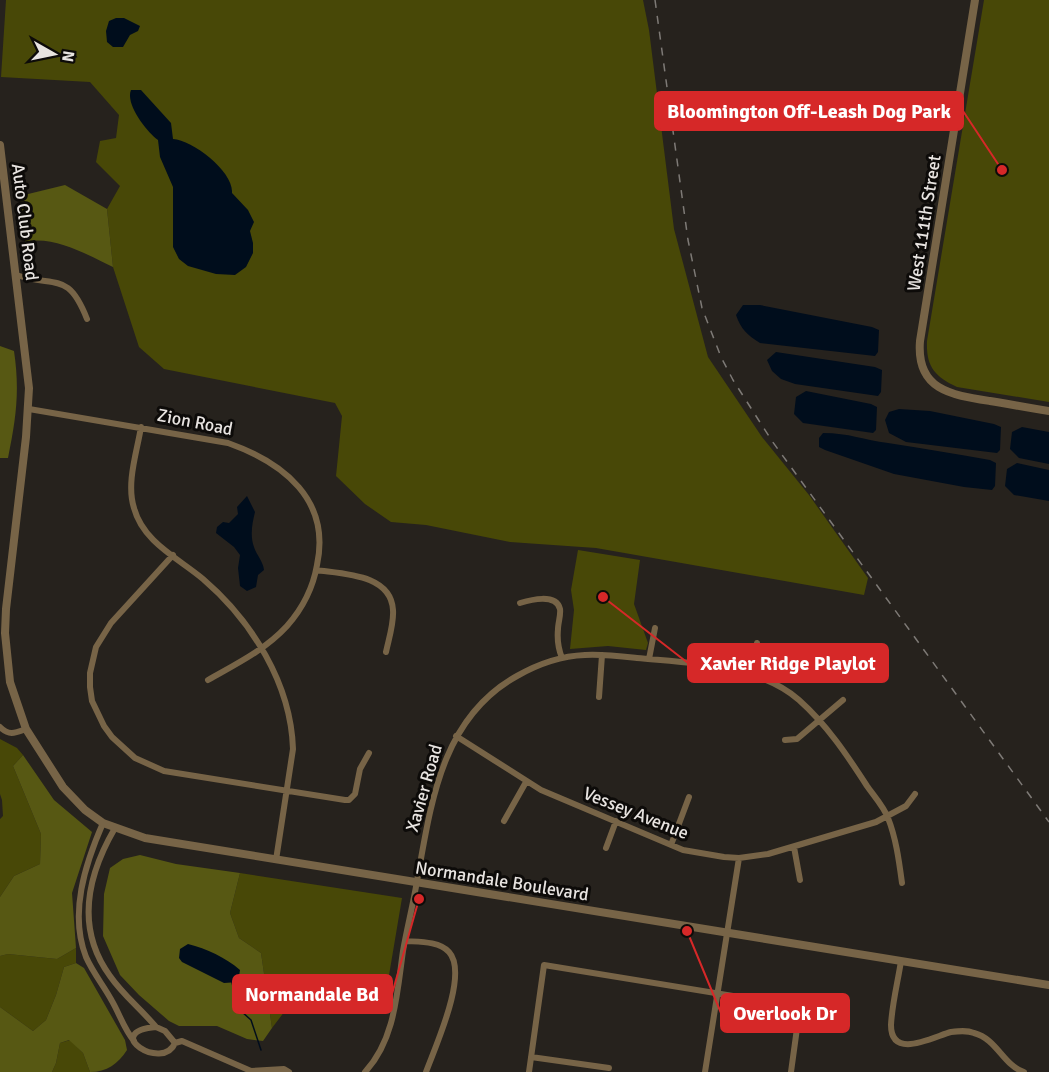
<svg xmlns="http://www.w3.org/2000/svg" width="1049" height="1072" font-family="Signika,sans-serif">
	<style>
		.green { fill: #484807 }
		.forest { fill: #575813 }
		.water { fill: #000d1c }
		.lines { fill: none; stroke-linecap: round; stroke-linejoin: round }
		.stream { stroke: #000d1c; stroke-width: 1.5 }
		.minor { stroke: #776447; stroke-width: 6 }
		.tertiary { stroke: #776447; stroke-width: 8 }
		.rail { stroke: #7e7a76; stroke-width: 1.5; stroke-dasharray: 8 8; stroke-linecap: butt }
		.labels { text-anchor: middle; dominant-baseline: central; stroke-width: 6; stroke-linejoin: round; paint-order: stroke }
		.street-label { font-size: 18px; fill: #e8e4e1; stroke: #0d0b09 }
		.leader { fill: none; stroke: #d62828; stroke-width: 2 }
		.callout-dot { fill: #d62828; stroke: #0d0b09; stroke-width: 2 }
		.callout { fill: #d62828; stroke: #d62828; stroke-width: 2 }
		.callout-label { font-size: 20px; text-anchor: middle; font-weight: bold; fill: #fff }
	</style>
	<rect width="100%" height="100%" fill="#26221d"/>
	<!-- green -->
	<path class="green" d="M6,0H643L649,30L674,229L708,357L762,437L809,495L868,578L864,595L596,548L510,542L426,525L391,522L365,504L336,476L342,416L335,403L164,369L139,347L113,267L107,209L120,186L96,162L100,141L116,138L119,115L90,82L1,77Z
		M984,0H1049V402L957,387C934,376 926,366 927,341Z
		M578,550L640,560L634,604L648,643L646,650L608,646L570,649L574,610L571,590Z
		M0,739L17,748L23,755L13,766L41,834L40,864L14,876L0,897V819L3,816L2,800L0,794Z
		M240,873L402,898L383,1011L334,985L331,987L308,991L301,990L272,1028L261,953L239,938L230,913Z
		M76,948V963L64,967L56,995L46,1020L33,1031L0,1007V956L8,954L57,959Z
		M70,1040L83,1053L90,1072H52L56,1063L60,1043Z"/>
	<!-- forest -->
	<path class="forest" d="M65,185L107,209L113,267C88,255 53,235 25,242L20,196Z
		M0,346L14,351C20,391 16,419 8,458H0Z
		M23,755L54,800L92,832L72,893L76,948L57,959L8,954L0,956V897L14,876L40,864L41,834L13,766Z
		M140,855L176,864L240,873L230,913L239,938L261,953L272,1028L263,1041L247,1039L217,1026H179L169,1021L139,995L120,975L103,936L104,894L110,868L123,859Z
		M76,963L84,968L125,1040L127,1050C118,1064 107,1072 90,1072L83,1053L69,1040L60,1043L56,1063L52,1072H0V1007L33,1031L46,1020L56,995L64,967Z"/>
	<!-- water -->
	<path class="water" d="M116,18H124L140,26L138,31L130,35L123,47H113L107,42L106,31L109,21Z
		M131,90H141L171,123L173,139C193,140 234,172 232,193L248,210L254,222L250,231L253,243V253L246,267L235,275L216,274L188,266L179,259L173,247V187L160,157L158,140C147,132 125,104 131,90Z
		M743,305H760L872,327L879,330L878,352L875,356L760,343C747,335 741,329 736,315Z
		M776,352L875,367L882,370L881,392L878,396L795,384L781,379L772,371L767,360Z
		M806,391L871,404L877,407L876,430L873,433L803,423L794,414L796,397Z
		M899,409L930,411L994,424L1001,427L1000,450L997,453L906,442L889,433L885,420L889,412Z
		M1022,427L1049,432V464L1019,458L1010,449L1012,432Z
		M823,433C849,433 864,440 888,443C922,448 956,454 990,460L996,463L995,486L992,490L964,487L894,474L825,450L819,447V438Z
		M1017,463L1049,470V501L1014,495L1005,486L1007,469Z
		M247,496L255,512C252,524 250,536 254,547C257,556 263,561 264,570L258,575L256,587L247,591L240,586L238,568L240,555L234,547L216,533L217,527L223,522L229,523L238,514L237,507Z
		M188,944C207,949 225,957 240,970L238,982L224,983L182,962L179,958L180,949Z"/>
	<g class="lines">
		<!-- stream -->
		<path class="stream" d="M232,982L237,1004L241,1011L251,1020L261,1050"/>
		<!-- minor -->
		<path class="minor" d="M16,275C57,288 68,271 87,319
			M29,409L228,443C284,463 331,500 317,565C313,588 302,609 287,626C265,650 236,664 208,680
			M141,427C137,452 126,483 134,508C143,542 178,558 203,579C252,621 291,684 293,749L276,860
			M173,555L111,623L96,647L90,673V687L92,701L104,726L112,737L135,758L164,771L345,800H349L355,794L360,769L369,753
			M316,570C343,574 391,574 393,610C394,623 389,638 386,652
			M520,603C530,600 556,593 560,609C561,615 558,623 558,629C557,639 558,648 562,658
			M649,659L655,628
			M750,673L757,643
			M599,697L602,655
			M0,727C9,736 15,733 26,729
			M456,736L541,790L683,850L724,857L739,858L768,854L876,822L906,806L915,794
			M785,740L797,739L843,700
			M504,821L526,782
			M103,823C85,864 69,914 86,957C93,973 104,986 112,1001C120,1015 124,1029 134,1041
			M115,828C87,876 75,928 110,976C123,995 141,1009 156,1027
			M671,845L689,797
			M794,847L800,880
			M606,848L616,821
			M405,941C419,942 439,941 449,952C469,974 435,1047 426,1072
			M901,961C898,981 892,1004 891,1025C891,1061 935,1036 951,1032C959,1031 967,1030 974,1033C997,1039 1003,1065 1024,1072
			M156,1027L165,1031L175,1043C163,1072 100,1032 156,1027Z
			M175,1043L182,1041L251,1071L284,1069L289,1072
			M531,1057L609,1068
			M365,1072C395,1040 397,993 403,951C407,928 413,905 417,881C431,804 441,718 517,676C538,664 561,656 585,655C602,654 619,656 637,658C690,663 758,664 799,700C827,725 847,755 867,786C874,796 884,807 888,818C896,838 899,861 902,883
			M529,1072L544,965L782,1004L794,1012L798,1021L791,1072
			M705,1072L739,858"/>
		<!-- tertiary -->
		<path class="tertiary" d="M975,0L920,341C916,390 951,395 990,401C1009,404 1029,408 1049,411
			M0,145L29,388L26,437L6,609L5,633L10,682L26,729L63,787L85,810L103,823L145,838L1049,985"/>
		<!-- rail -->
		<path class="rail" d="M655,0L688,240L702,308L721,357L733,380L772,441L1049,822"/>
	</g>
	<g class="labels">
		<!-- street labels -->
		<g class="street-label">
			<text transform="translate(25 222) rotate(83)">Auto Club Road</text>
			<text transform="translate(924 223) rotate(-81)">West 111th Street</text>
			<text transform="translate(195 422) rotate(11)">Zion Road</text>
			<text transform="translate(424 788) rotate(-74)">Xavier Road</text>
			<text transform="translate(636 813) rotate(22)">Vessey Avenue</text>
			<text transform="translate(502 881) rotate(9)">Normandale Boulevard</text>
		</g>
	</g>
	<!-- callouts -->
	<path class="leader" d="M1002 170L963 111M603 597L688 663M419 899L392 994M687 931L721 1013"/>
	<g class="callout-dot">
		<circle cx="1002" cy="170" r="6"/>
		<circle cx="603" cy="597" r="6"/>
		<circle cx="419" cy="899" r="6"/>
		<circle cx="687" cy="931" r="6"/>
	</g>
	<g class="callout">
		<rect x="655" y="92" width="308" height="38" rx="6"/>
		<rect x="688" y="644" width="200" height="38" rx="6"/>
		<rect x="233" y="975" width="159" height="38" rx="6"/>
		<rect x="721" y="994" width="128" height="38" rx="6"/>
	</g>
	<g class="callout-label">
		<text x="809" y="118">Bloomington Off-Leash Dog Park</text>
		<text x="788" y="670">Xavier Ridge Playlot</text>
		<text x="312" y="1001">Normandale Bd</text>
		<text x="785" y="1020">Overlook Dr</text>
	</g>
	<!-- north arrow -->
	<g transform="translate(54 54) rotate(99)" stroke="#0d0b09" stroke-width="4.5" paint-order="stroke">
	<path d="M0-4.5L10 22L0 15L-10 22Z" fill="#e8e4e1"/>
	<text y="-9" font-size="16" font-weight="bold" text-anchor="middle" fill="#e8e4e1">N</text>
	</g>
</svg>
